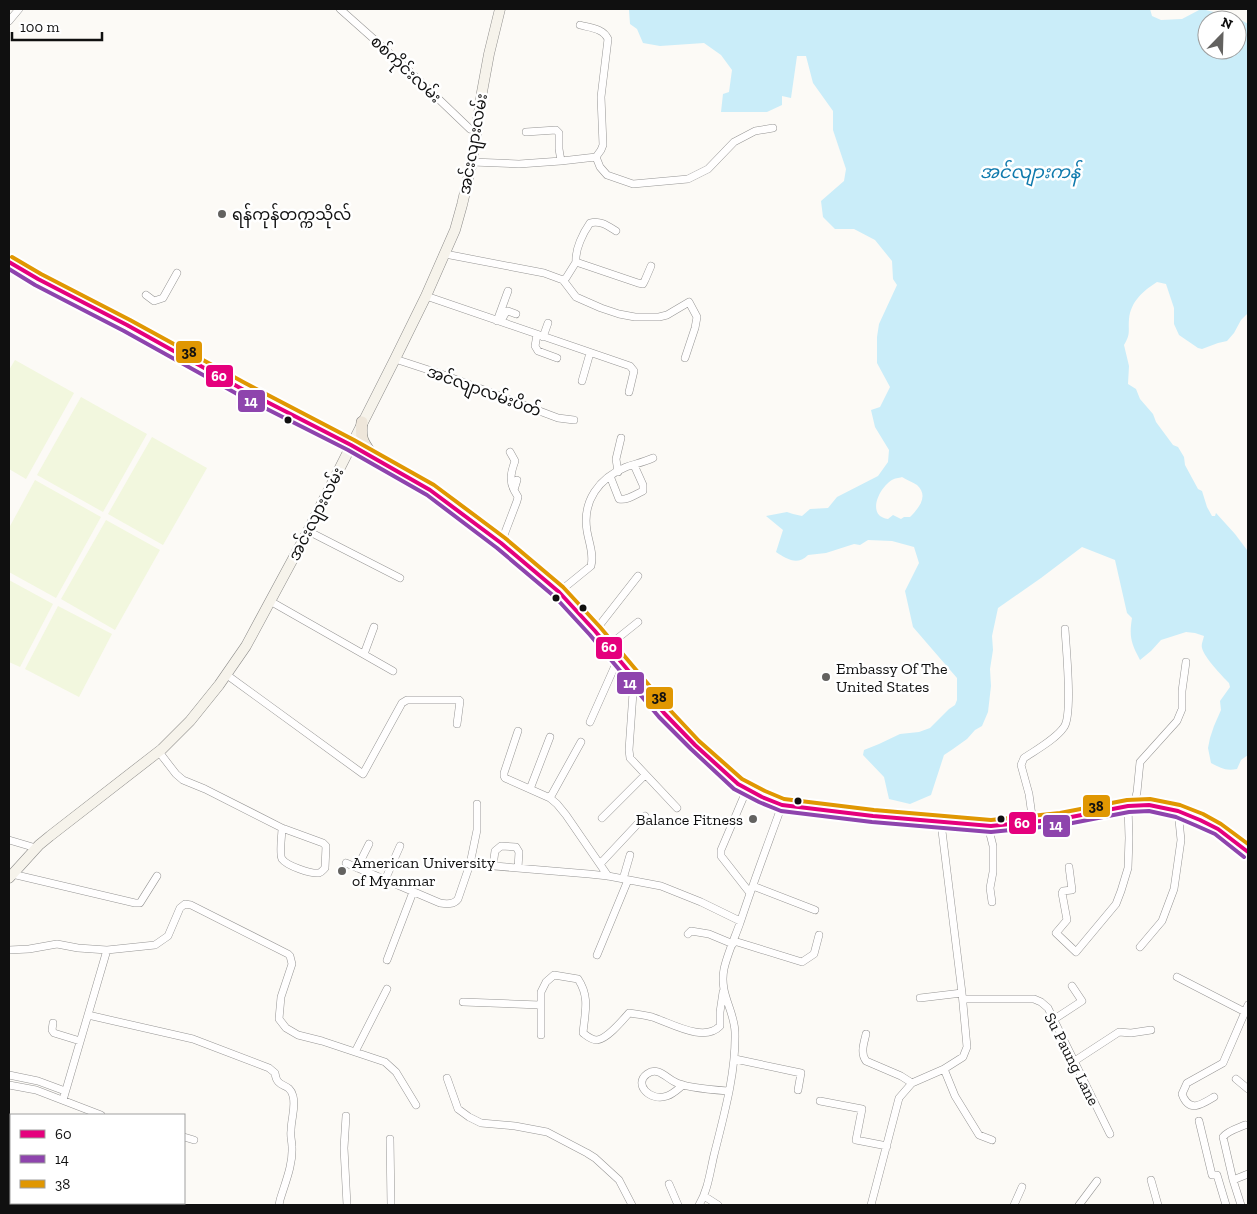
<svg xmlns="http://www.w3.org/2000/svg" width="1257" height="1214" font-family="'Zilla Slab','Noto Sans Myanmar',serif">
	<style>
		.pitch { fill: #f2f7de }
		.water { fill: #caedf9; fill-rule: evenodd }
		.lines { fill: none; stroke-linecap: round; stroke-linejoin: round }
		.street-casing { stroke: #969594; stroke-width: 8 }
		.secondary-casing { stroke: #8d8c8a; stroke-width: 11 }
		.primary-casing { stroke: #848381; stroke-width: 12 }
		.street { stroke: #fffefe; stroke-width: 7 }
		.secondary { stroke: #f6f3eb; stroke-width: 10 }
		.primary { stroke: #eee6da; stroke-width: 11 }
		.bus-1-casing { stroke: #fff; stroke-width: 8 }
		.bus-2-casing { stroke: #fff; stroke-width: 8 }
		.bus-3-casing { stroke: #fff; stroke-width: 8 }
		.bus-1 { stroke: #e5007d; stroke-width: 4 }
		.bus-2 { stroke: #8e44ad; stroke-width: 4 }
		.bus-3 { stroke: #e09702; stroke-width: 4 }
		.poi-dot { fill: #636260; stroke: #fff; stroke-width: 2 }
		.bus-dot { fill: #101010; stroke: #fff; stroke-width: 2 }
		.labels { text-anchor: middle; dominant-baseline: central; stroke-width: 5; stroke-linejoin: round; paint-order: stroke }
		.street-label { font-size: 16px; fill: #101010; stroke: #fff }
		.poi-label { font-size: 16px; fill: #101010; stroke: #fff; text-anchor: start }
		.water-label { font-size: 18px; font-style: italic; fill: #0f7aad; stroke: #fff }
		.line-badge { stroke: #fff; stroke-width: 2 }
		.badge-label { font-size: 14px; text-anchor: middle; font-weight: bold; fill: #fff }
		.pale-badge-label { font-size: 14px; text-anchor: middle; font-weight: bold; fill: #111 }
	</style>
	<rect width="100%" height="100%" fill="#fcfaf6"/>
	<!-- pitch -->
	<path class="pitch" d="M15,360L74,393L26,479L9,469V370Z
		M81,397L147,434L103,512L37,475Z
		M152,437L207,468L163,545L108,514Z
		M35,480L101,517L56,598L9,572V528Z
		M106,520L160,550L115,630L61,599Z
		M9,580L53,604L20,667L9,662Z
		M58,606L112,634L79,697L25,669Z"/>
	<!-- water -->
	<path class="water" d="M631,9H1150L1152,16L1161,20L1182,19L1201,9L1236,17L1248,24V313L1241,320L1234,333L1227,341L1218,343L1202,349L1198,348L1179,335L1174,324V308L1166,284L1157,282C1143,291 1131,301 1129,319C1128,331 1131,334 1124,345L1129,366L1128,384L1136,389L1140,399L1153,414L1156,422L1173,445L1178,447L1184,457L1185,465L1198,489L1202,491L1207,507L1212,516H1215L1216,513L1235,534L1247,550H1248V755L1241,760L1237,769C1225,771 1221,768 1211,763L1208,748L1210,738L1214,726L1221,710L1220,701L1230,687L1229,683C1222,676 1204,657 1202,648C1201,644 1203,641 1204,636L1195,633L1186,632L1161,640L1151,651L1140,660C1131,643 1129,637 1132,618L1127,613L1115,560L1082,547L1041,578L998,608L992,636L993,650L990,669L991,686L988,712L982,726L975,730L967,739L953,749L944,755L931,795L910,804L889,799L884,777L863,755L864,750L879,744L900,734L919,732L930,728L949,709L955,705L957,700V678L913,627L905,591L919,563L914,547L892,541L868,540L860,545L854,544L826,553L808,555C797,566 787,559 776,552L783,530L766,516L787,512L793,514L802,516L810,509L828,508L837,497L878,476L888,462L889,450L875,427L871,410L880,407L890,387L877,363V337L879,324L897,285L893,279L892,261L875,240L854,229H835L823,217L821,201L844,181L846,169L833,130V111L813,83L806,56H797L791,98L782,96V105L767,112H721L723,94L729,92L732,70L721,55L704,43L660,46L643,43L637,29L630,24L629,10ZM1207,20H1237V50H1207ZM902,477C906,480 913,482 917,485C929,496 919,508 910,517H904L901,519L893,515L888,519C865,516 880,485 894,479C895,478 901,478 902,477Z"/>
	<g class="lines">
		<!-- street casing -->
		<g class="street-casing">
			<path id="street" d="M340,9L403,65L470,129
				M9,21L19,9
				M526,132L556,130L559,133V149L561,161
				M596,157L600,167L607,175L633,184L688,179L708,169L734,142L755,131L773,128
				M472,162L519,164L561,161L596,157L601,150L603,145L601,97L608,39C603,28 590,28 580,25
				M445,254L544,273L563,280L566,278L576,262L638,283L643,284L645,280L651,266
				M576,262C575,249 583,233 590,223C600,220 608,226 616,231
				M563,280L576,297L601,308L619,314L635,317H659L667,315L689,302L697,317L695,328L685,358
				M146,295L154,301L163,298L177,273
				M426,296L630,366L634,371L629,392
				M502,319L506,312L508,311L516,314
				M497,321L508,291
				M537,335L535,346L538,351L557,358
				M543,337L548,323
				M395,359L444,375L558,418L574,420
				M582,381L590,353
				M510,452L515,461C511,472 509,480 514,490
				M618,472L616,459L621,438
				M610,476L619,499C627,501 636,494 643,491V485L634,465
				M308,531L400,578
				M501,543L517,501L518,497L514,490L517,480
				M559,592L591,566C594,554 589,543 587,531C582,501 599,478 626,467C635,464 644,462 653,458
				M270,601L393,671
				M595,631L638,576
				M608,646L638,622
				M364,654L374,627
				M227,675L363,774L402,703L407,700H459L460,701L457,724
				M634,678L629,750L630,758L677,808
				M590,722L618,659
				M518,731L504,773V776L505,778L550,798L557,804L566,815L608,876
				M159,752L176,774L183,780L205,789L282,828L323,843L326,846L325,868C322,871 322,872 319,873C311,874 287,866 282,859C279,854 282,835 282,828
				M530,789L550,737
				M747,789L721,850V856L750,893
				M550,798L581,742
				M1134,805L1137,792L1140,762L1177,721L1182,709V691L1186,662
				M602,818L645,775
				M1033,823L1029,794L1021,765L1024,758C1036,750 1056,739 1064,727C1073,715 1066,647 1065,629
				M988,826L993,846V872L990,888L992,902
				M9,840L36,848
				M346,863L440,903C446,904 454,905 458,899L470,864L477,830V804
				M470,864L589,874L608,876L661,886L701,902L740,921
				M600,864L645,816
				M493,866L495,851L501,846L516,847L519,852L518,868
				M1069,867L1072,890L1063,891L1062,893L1067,920L1056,933L1076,952L1116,904L1121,891L1128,868L1129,838L1128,806
				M357,868L369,844
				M12,874L135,903H140L157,876
				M623,879L630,855
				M385,880L400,846
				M753,886L815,910
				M688,934L691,931L709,934L733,944
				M734,941L802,962L814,954L819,935
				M1140,947L1162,921L1174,889L1181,840L1178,811
				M9,950L29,949L57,944L78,948L107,950L155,945L168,936L180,908L185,904L191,905L288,954L290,956L292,964L281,997L279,1019L286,1028L298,1035L322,1041L385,1062L396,1072L416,1105
				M597,955L628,880
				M387,960L413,892
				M1177,977L1245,1012
				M920,998L962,993
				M963,999H1034L1041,1002L1048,1008L1110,1134
				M463,1002L540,1005
				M88,1015L193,1039L269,1068L275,1073C277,1090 289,1081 293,1096C296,1107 291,1119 291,1131C290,1136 292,1141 292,1147C293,1165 285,1183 280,1200L279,1205
				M1053,1020L1082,1001L1072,986
				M53,1023L52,1030L54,1033L80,1041
				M866,1034C864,1043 860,1053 866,1061L901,1076L912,1083
				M541,1035V992L546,982L554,975L578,979C590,997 585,1012 583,1033C587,1036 591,1040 597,1040C607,1039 622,1021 629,1013C637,1014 644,1015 652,1017C671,1023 704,1043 720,1026V1012L723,992
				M355,1052L387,989
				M735,1059L801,1073L798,1090
				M1073,1062L1119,1032L1131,1033L1151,1030
				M944,1069L955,1096L979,1135L992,1140
				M9,1075L38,1081L65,1091
				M447,1078L458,1109L469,1117L481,1123L515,1126L547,1132L587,1153L595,1158L619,1180L632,1205
				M1236,1079L1248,1089
				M9,1085L36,1090L101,1115
				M683,1085C678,1089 673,1094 667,1096C650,1102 633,1084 647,1074C658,1066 666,1078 675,1082C685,1088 715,1090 729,1091
				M1214,1097C1201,1105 1189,1113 1182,1094L1187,1083L1223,1063L1248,1005
				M63,1100L107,950
				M820,1101L862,1109L856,1140L887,1146
				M346,1116L344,1148L347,1205
				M1199,1121L1212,1175H1217L1226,1205
				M184,1137L194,1140
				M390,1139L391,1205
				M1151,1180L1158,1205
				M1233,1180L1223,1137C1227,1131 1238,1128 1245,1125
				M669,1184L678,1205
				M9,1188L11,1187
				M704,1196L718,1205
				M699,1205C708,1190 710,1172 714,1155C724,1115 736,1073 735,1032C734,1009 719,994 724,969C727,955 735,937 740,923C753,883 768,844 782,805
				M871,1205L899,1098L912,1083L944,1069L963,1057L967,1047L962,993L941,823
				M1014,1205L1022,1187
				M1079,1205L1097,1181
				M1241,1205L1233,1180L1248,1174"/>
		</g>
		<!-- secondary casing -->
		<g class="secondary-casing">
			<path id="secondary" d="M9,878L39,845L50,836L162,749L190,721L219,685L246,646L308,531L395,359L426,296L455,230L462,205L472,162L482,92L489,54L500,9"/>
		</g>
		<!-- primary casing -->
		<g class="primary-casing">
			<path id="primary" d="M9,262L38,279L127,325L242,389L351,445L430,490L453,507L501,543L559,592L595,631L664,713L695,745L716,765L738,784L762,797L782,805L873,816L991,826L1061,819L1128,806L1149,805L1178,811L1200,820L1218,829L1248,852
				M362,422C360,440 363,442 372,455"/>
		</g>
		<!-- street -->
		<use href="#street" class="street"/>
		<!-- secondary -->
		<use href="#secondary" class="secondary"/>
		<!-- primary -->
		<use href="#primary" class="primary"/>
		<!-- bus-1 casing -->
		<g class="bus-1-casing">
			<path id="bus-1" d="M9,262L38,279L127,325L242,389L351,445L430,490L501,543L559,592L595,631L664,713L695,745L738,784L762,797L782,805L873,816L991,826L1061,819L1128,806L1149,805L1178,811L1200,820L1218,829L1248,852"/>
		</g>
		<!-- bus-2 casing -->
		<g class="bus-2-casing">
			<path id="bus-2" d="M9,269L35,285L124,331L239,395L348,450L427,495L497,548L555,597L590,635L659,717L691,749L734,789L759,802L781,811L872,822L991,832L1062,825L1129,812L1149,811L1176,817L1197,826L1215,834L1244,857"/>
		</g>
		<!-- bus-3 casing -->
		<g class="bus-3-casing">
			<path id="bus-3" d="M12,257L41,274L130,320L245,383L354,440L434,485L505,538L563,587L600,627L669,709L699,741L742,779L765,791L784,799L874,810L991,820L1060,813L1127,800L1150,799L1180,805L1203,814L1221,824L1248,844"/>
		</g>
		<!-- bus-1 -->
		<use href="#bus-1" class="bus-1"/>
		<!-- bus-2 -->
		<use href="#bus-2" class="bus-2"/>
		<!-- bus-3 -->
		<use href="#bus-3" class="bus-3"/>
	</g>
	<!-- markers -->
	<g class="poi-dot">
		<circle cx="222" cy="214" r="5"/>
		<circle cx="826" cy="677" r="5"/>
		<circle cx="753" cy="819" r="5"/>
		<circle cx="342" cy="871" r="5"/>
	</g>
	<g class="bus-dot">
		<circle cx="288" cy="420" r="4.5"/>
		<circle cx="556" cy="598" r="4.5"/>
		<circle cx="583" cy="608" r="4.5"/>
		<circle cx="798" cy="801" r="4.5"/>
		<circle cx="1001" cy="819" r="4.5"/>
	</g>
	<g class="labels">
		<!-- street labels -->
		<g class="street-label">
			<text transform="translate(406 69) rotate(43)">စစ်ကိုင်းလမ်း</text>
			<text transform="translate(473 144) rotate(-80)">အင်းလျားလမ်း</text>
			<text transform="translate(484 391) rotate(20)">အင်လျာလမ်းပိတ်</text>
			<text transform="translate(316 514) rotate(-63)">အင်းလျားလမ်း</text>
			<text transform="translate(1072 1059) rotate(63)">Su Paung Lane</text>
		</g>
		<!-- poi labels -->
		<g class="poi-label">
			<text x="232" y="214">ရန်ကုန်တက္ကသိုလ်</text>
			<text x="836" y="668">Embassy Of The<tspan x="836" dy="18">United States</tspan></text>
			<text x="743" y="819" text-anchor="end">Balance Fitness</text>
			<text x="352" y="862">American University<tspan x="352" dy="18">of Myanmar</tspan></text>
		</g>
		<!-- water labels -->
		<g class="water-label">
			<text x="1030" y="172">အင်လျားကန်</text>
		</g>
	</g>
	<g class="line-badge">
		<rect x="175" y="340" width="28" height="24" rx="5" fill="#e09702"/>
		<rect x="205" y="364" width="29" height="24" rx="5" fill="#e5007d"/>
		<rect x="237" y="389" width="29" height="24" rx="5" fill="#8e44ad"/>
		<rect x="595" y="636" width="28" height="24" rx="5" fill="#e5007d"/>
		<rect x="616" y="671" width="29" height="24" rx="5" fill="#8e44ad"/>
		<rect x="645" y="686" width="29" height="24" rx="5" fill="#e09702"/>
		<rect x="1082" y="794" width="29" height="24" rx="5" fill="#e09702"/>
		<rect x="1008" y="811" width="29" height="24" rx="5" fill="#e5007d"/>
		<rect x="1042" y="814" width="29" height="24" rx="5" fill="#8e44ad"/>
	</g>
	<g class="badge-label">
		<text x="219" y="381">60</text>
		<text x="251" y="406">14</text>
		<text x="609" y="652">60</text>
		<text x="630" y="688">14</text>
		<text x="1022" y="828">60</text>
		<text x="1056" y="830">14</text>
	</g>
	<g class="pale-badge-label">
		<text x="189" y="357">38</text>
		<text x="659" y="702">38</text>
		<text x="1096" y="811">38</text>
	</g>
	<!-- border -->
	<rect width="1257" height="1214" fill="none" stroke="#101010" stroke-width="20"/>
	<!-- legend -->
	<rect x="10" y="1114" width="175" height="90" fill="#ffffff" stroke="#9f9f9f"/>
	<rect x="20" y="1130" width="25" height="8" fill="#e5007d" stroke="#9f9f9f"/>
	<text x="55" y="1139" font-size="15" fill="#101010">60</text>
	<rect x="20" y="1155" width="25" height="8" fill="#8e44ad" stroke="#9f9f9f"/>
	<text x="55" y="1164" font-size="15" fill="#101010">14</text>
	<rect x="20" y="1180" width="25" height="8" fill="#e09702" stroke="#9f9f9f"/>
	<text x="55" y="1189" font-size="15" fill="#101010">38</text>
	<!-- north arrow -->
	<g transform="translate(1222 35) rotate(23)"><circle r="24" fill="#ffffff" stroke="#9f9f9f"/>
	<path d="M0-4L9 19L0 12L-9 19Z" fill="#636260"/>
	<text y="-8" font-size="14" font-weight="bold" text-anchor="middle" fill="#101010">N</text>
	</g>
	<!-- scale -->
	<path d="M12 32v8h90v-8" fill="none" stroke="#101010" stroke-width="2.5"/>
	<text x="20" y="32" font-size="15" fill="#101010" stroke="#ffffff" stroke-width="4" paint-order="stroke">100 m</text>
</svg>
